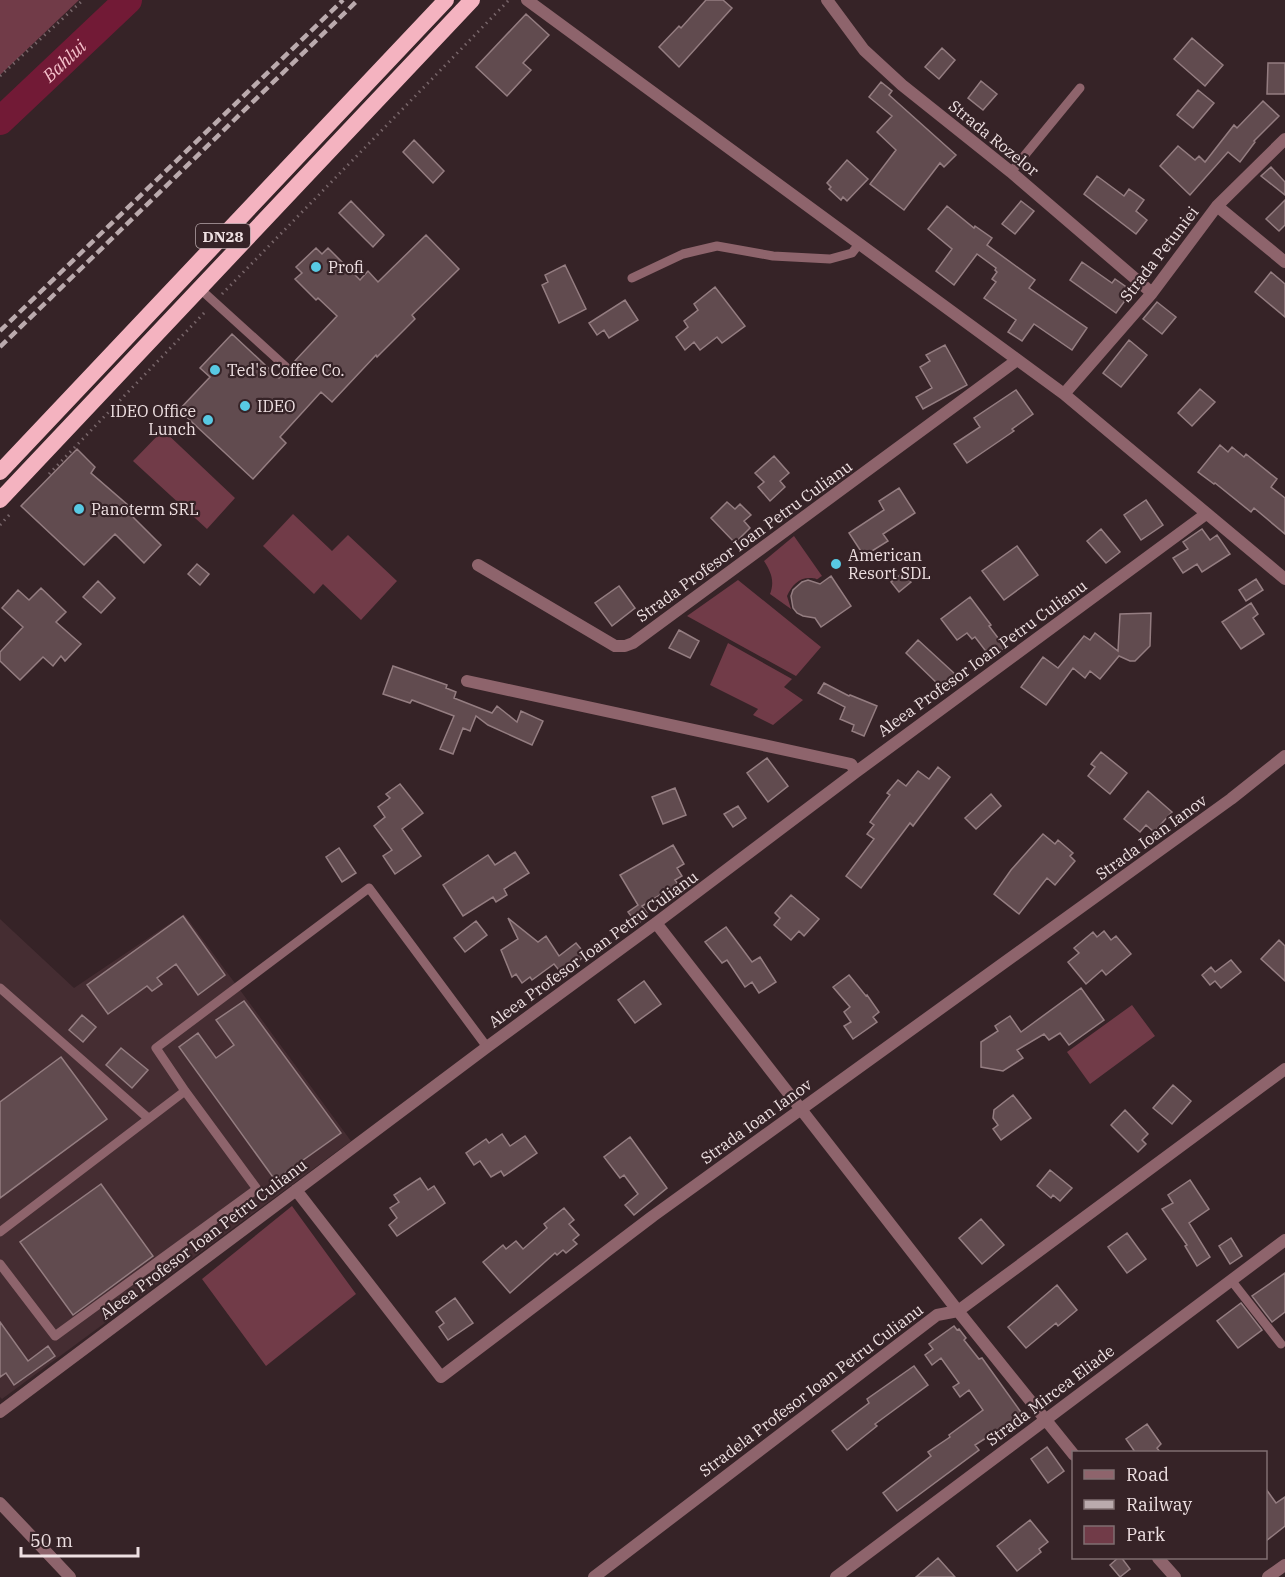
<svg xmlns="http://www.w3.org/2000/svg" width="1285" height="1577" font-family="'IBM Plex Serif',serif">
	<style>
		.built { fill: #452d32 }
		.green { fill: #713b48 }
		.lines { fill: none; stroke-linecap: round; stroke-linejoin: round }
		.river { stroke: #721a36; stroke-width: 28 }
		.building { fill: #614b4f; stroke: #947d81; stroke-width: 1.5 }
		.path { stroke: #78666a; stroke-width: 3; stroke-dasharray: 1.5 4.5; stroke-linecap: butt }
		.service { stroke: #8e646c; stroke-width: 9 }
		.minor { stroke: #8e646c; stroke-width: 12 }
		.trunk { stroke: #f4b3c0; stroke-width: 16 }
		.rail { stroke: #baaaad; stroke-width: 4.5; stroke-dasharray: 9 4.5; stroke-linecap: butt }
		.poi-dot { fill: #58c9e3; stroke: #362327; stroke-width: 2 }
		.labels { text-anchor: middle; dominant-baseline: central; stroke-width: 4.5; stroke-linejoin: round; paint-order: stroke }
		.shield { fill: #362327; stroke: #b7a7aa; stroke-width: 1.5 }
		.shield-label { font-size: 15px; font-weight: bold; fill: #eee0e2 }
		.street-label { font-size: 16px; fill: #eee0e2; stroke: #362327 }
		.poi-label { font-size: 16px; fill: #eee0e2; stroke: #362327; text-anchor: start }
		.water-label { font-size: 18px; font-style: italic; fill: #f5c0ca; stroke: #362327 }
	</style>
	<rect width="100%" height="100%" fill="#362327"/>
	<!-- built -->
	<path class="built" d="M184,914L351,1141L2,1399L0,1397V919L74,988Z"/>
	<!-- green -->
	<path class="green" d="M0,0H79L0,75Z
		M163,430L235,498L207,529L133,461Z
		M293,514L332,551L348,535L397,581L361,620L323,584L314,594L263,546Z
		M794,536L822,576C814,581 820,579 812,578C799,577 792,585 787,596L791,609L770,594C775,581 771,572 764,561Z
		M738,580L821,647L796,676L687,616Z
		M728,643L792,679L784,687L803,700L773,725L753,715L758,709L710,685Z
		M1132,1005L1155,1036L1090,1084L1067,1052Z
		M292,1206L356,1294L266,1366L202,1279Z"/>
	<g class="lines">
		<!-- river -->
		<path class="river" id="s1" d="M0,121L128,0"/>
	</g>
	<!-- building -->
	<path class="building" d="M706,0H723L732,8L679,67L659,47L679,26L681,28Z
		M526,14L549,35L523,63L531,70L507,96L476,67Z
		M1192,38L1223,65L1205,86L1174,59Z
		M942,48L955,60L939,79L925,67Z
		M1268,63H1285V94H1267Z
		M981,81L997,94L983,110L968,98Z
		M881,82L892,91L889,95L956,155L944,167L940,163L904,210L870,184L896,150L877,132L892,116L869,97Z
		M1198,90L1214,103L1193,128L1177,115Z
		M1263,101L1279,116L1254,141L1255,142L1240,162L1228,152L1190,195L1160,166L1178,146L1195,160L1199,156L1205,162L1234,125L1237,128Z
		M414,140L444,171L433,183L403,152Z
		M847,160L868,179L847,201L843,197L841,200L829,189L831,187L827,183Z
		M1271,167L1285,182V195L1261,176Z
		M1097,176L1124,196L1129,189L1144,200L1136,211L1147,220L1136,234L1084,194Z
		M1285,200V225L1279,231L1266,219Z
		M351,201L384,235L373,247L339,213Z
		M1021,201L1034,211L1015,234L1002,224Z
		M947,206L974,228L975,226L992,238L987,245L1035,280L1029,288L1087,328L1072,350L1034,324L1022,341L1008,332L1016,320L984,298L996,282L992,279L997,272L995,270L996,268L977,254L954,285L936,271L952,249L928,229Z
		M426,235L459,269L412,315L415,319L377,357L376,355L332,402L321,392L280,437L286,443L253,479L179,410L210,377L200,368L232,334L279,378L284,373L287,374L291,371L292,364L337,316L318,298L316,300L295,279L302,273L296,267L316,248L322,254L328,248L360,280L368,271L378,282Z
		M1082,262L1112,283L1115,279L1132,291L1116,313L1070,280Z
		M565,265L586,309L559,323L542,285L548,282L545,275Z
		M1271,272L1285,284V317L1255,292Z
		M715,287L745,326L722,343L717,337L700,350L694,342L685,350L676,337L688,327L684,321L698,310L694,304Z
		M625,300L638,320L609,338L604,330L597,335L589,323Z
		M1157,302L1176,317L1162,334L1143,319Z
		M1129,340L1147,355L1121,387L1103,373Z
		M945,345L967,385L923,409L916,397L932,388L920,367L930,361L926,355Z
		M1200,389L1215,402L1192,426L1178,413Z
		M1016,390L1033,414L1012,429L1014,431L967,463L954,444L980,427L974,418Z
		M1220,445L1228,452L1232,447L1244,457L1246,454L1277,479L1271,487L1285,498V534L1254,508L1251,512L1215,483L1214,484L1198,472Z
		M77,449L95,467L91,473L136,512L132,516L161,545L144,563L115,534L84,565L21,506Z
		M774,456L789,473L780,481L785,487L770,501L758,487L764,482L755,473Z
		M899,488L915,513L883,534L888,541L864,556L849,533L884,510L879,501Z
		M1146,500L1163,525L1141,540L1124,515Z
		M727,502L735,509L740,504L751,515L744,521L750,528L735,543L711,518Z
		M1101,529L1120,552L1106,563L1087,541Z
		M1202,529L1210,540L1217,535L1230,554L1202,572L1197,564L1183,573L1173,558L1188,549L1183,542Z
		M1017,546L1038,575L1004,600L982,571Z
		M197,564L209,574L200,585L188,574Z
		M904,572L911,582L899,592L891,582Z
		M831,576L851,606L821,627L815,618L803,616L797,613L793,608L791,596L793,590L802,582L808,580L820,584Z
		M1256,579L1263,590L1246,601L1239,590Z
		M98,581L115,598L101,613L83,597Z
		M619,586L635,608L612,626L595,603Z
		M41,588L66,612L56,622L81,644L65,661L61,656L53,666L43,657L20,680L0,661V652L23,627L2,608L18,590L29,600Z
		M970,597L991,625L989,626L1005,647L991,658L975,637L972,639L967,633L957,640L941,619Z
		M1251,603L1258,614L1253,618L1264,634L1241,649L1222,622Z
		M1151,613L1150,646L1135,661H1130L1119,656L1100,679L1090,671L1085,678L1073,668L1046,705L1021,687L1043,657L1058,668L1084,636L1090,640L1095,633L1118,651L1120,614Z
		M679,630L699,641L690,658L669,648Z
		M918,640L955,674L942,688L906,653Z
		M393,666L447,685L446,688L456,692L454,698L492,713L497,706L517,722L521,711L543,721L532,745L488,725L476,716L470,731L463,728L453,754L440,749L454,716L412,700L410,703L383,694Z
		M824,683L849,696L850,695L877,706L864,736L852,731L854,725L840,719L845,707L818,693Z
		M1101,752L1127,773L1110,794L1088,776L1095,767L1091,764Z
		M767,758L788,786L768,802L747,773Z
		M938,767L950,777L913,826L910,823L861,888L846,876L874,839L867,834L874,825L870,822L890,795L887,793L898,780L906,786L918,771L929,779Z
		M400,784L423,813L402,829L421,856L395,874L383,856L392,850L374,826L385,817L378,807L390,798L386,794Z
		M675,788L686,815L663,824L652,797Z
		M1148,791L1172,812L1154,832L1146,825L1140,832L1124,819Z
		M991,794L1001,806L976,829L965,818Z
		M738,806L746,818L733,827L724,814Z
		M1043,834L1055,844L1058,840L1073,853L1070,856L1075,861L1055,885L1047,878L1019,914L994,894L1011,870Z
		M673,845L684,864L677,868L682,876L675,880L678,884L642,906L649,916L637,924L628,912L638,905L620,875Z
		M339,848L356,873L342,882L326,857Z
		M515,852L529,873L504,889L507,895L496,902L493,897L463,916L443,885L488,855L495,865Z
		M791,895L819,919L804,936L799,931L791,940L774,925L780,918L775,913Z
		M183,916L225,975L198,995L176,964L157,978L162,984L152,991L147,986L108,1014L87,985Z
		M508,918L538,942L546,936L559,956L576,943L586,955L562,974L554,964L532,980L530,977L522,983L516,974L512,977L501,950L518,939Z
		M476,921L487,935L465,952L454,938Z
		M726,927L752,962L760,957L776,982L759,993L752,982L745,987L727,960L722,963L705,942Z
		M1104,931L1111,940L1116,936L1131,954L1106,975L1102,970L1086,984L1068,962L1079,953L1074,948L1093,932L1097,937Z
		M1279,940L1285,946V981L1261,959Z
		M1231,960L1241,972L1221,988L1215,981L1210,985L1202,975L1211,967L1215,972Z
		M849,975L866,996L867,995L879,1012L873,1017L877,1022L853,1039L844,1026L851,1022L844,1012L850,1007L833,987Z
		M644,981L661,1004L635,1023L618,1000Z
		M1081,988L1104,1020L1069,1045L1060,1033L1049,1040L1044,1034L1017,1050L1023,1058L1003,1071L981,1067V1042L998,1031L995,1026L1010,1016L1021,1032Z
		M244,1001L341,1133L275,1180L179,1047L198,1033L216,1058L234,1045L216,1020Z
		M82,1015L96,1027L83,1042L69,1030Z
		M121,1048L148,1070L132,1088L106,1065Z
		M61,1057L107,1119L0,1198V1102Z
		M1173,1085L1191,1101L1172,1124L1153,1108Z
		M1013,1095L1031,1118L1001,1140L993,1129L998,1125L993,1118L994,1110Z
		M1125,1110L1148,1134L1142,1140L1146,1144L1138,1152L1111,1125Z
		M502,1134L510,1146L525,1136L537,1153L504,1176L501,1171L491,1177L480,1161L474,1165L466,1153L486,1139L489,1143Z
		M630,1137L667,1188L634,1215L625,1205L638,1194L624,1175L620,1178L604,1157Z
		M1050,1170L1072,1188L1060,1201L1053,1195L1051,1198L1037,1186Z
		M420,1178L428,1190L434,1186L445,1203L397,1236L389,1225L397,1218L390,1208L399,1202L394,1195Z
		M1190,1180L1209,1209L1189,1223L1210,1257L1197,1266L1185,1246L1187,1245L1162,1209L1173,1203L1168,1195Z
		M101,1184L153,1256L73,1315L20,1242Z
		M564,1208L574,1220L569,1224L579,1235L573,1240L577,1244L566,1253L563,1250L557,1255L555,1253L510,1293L483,1262L503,1245L506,1249L516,1241L523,1249L547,1228L544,1224Z
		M981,1219L1004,1245L982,1264L959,1238Z
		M1127,1233L1146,1259L1127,1273L1108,1247Z
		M1231,1238L1242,1256L1230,1264L1219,1246Z
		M1285,1273V1312L1272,1322L1252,1296Z
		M1057,1285L1077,1310L1058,1326L1056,1323L1026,1348L1008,1327Z
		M455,1298L473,1323L448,1340L439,1327L444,1323L436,1312Z
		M1241,1303L1262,1330L1238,1348L1217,1321Z
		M0,1322L28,1361L48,1346L55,1356L14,1385L6,1373L0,1377Z
		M954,1326L957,1330L959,1329L966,1338L964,1340L979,1359L982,1358L1023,1415L999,1433L997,1431L975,1445L979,1450L897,1511L883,1493L931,1456L928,1452L950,1437L949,1435L983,1410L969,1390L960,1397L953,1387L959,1383L941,1358L932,1365L925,1355L933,1349L929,1344Z
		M914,1366L928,1385L875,1424L877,1426L847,1450L832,1431L869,1403L867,1399Z
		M1147,1424L1161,1444L1157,1448L1160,1452H1135L1126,1439Z
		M1047,1447L1064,1471L1048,1483L1031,1459Z
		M1266,1489L1276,1503L1285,1497V1526L1266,1541Z
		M1030,1520L1048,1542L1039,1549L1041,1552L1017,1571L997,1546Z
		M1119,1557H1121L1130,1569L1120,1577L1110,1565Z
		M938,1558L955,1577H916Z"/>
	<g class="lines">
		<!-- path -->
		<path class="path" d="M0,76L83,0
			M222,294L509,0
			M49,474L207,310
			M0,525L11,513"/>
		<!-- service -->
		<path class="service" d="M1011,172L1080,88
			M632,278L683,254L717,246L773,256L830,259L852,253L859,244
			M199,288L286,367
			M0,988L148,1118
			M0,1232L185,1091
			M0,1264L55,1336L257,1189L185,1091L156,1048L369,888L487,1047
			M1231,1280L1281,1344"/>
		<!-- minor -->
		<path class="minor" d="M527,0L1064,394L1285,579
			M827,0L864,50L902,85L1011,172L1152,293
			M1217,206L1285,262
			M1064,394L1152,293L1217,206L1285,139
			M478,565L615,646H625L633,643L1017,360
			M467,681L851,764L856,772
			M656,923L958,1311L1074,1455
			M296,1190L441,1377L653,1216L1231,799L1285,756
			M0,1412L487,1047L656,923L856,772L1206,514
			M0,1503L70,1577
			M1158,1558L1175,1577
			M594,1577L937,1315L958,1311L1285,1069
			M836,1577L1285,1240
			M1268,1577L1285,1565"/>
		<!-- trunk -->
		<path class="trunk" d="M0,472L446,0
			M0,500L472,0"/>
		<!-- rail -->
		<path class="rail" d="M0,331L343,0
			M0,347L358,0"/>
	</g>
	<!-- markers -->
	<g class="poi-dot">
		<circle cx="316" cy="267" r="6"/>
		<circle cx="215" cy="370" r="6"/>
		<circle cx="245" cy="406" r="6"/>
		<circle cx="208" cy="420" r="6"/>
		<circle cx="79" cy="509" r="6"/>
		<circle cx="836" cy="564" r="6"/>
	</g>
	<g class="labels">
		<!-- shield labels -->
		<rect class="shield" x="196" y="224" width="54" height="24" rx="4.5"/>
		<g class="shield-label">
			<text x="223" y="236">DN28</text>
		</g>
		<!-- street labels -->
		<g class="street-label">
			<text transform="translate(994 138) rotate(39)">Strada Rozelor</text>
			<text transform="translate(1159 254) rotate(-52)">Strada Petuniei</text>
			<text transform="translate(744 541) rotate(-36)">Strada Profesor Ioan Petru Culianu</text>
			<text transform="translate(982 658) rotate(-36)">Aleea Profesor Ioan Petru Culianu</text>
			<text transform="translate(1151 837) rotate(-36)">Strada Ioan Ianov</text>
			<text transform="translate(593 949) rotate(-36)">Aleea Profesor Ioan Petru Culianu</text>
			<text transform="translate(756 1121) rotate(-36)">Strada Ioan Ianov</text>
			<text transform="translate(203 1239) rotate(-37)">Aleea Profesor Ioan Petru Culianu</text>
			<text transform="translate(811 1390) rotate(-37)">Stradela Profesor Ioan Petru Culianu</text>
			<text transform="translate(1050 1395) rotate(-37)">Strada Mircea Eliade</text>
		</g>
		<!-- poi labels -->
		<g class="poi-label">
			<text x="328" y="267">Profi</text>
			<text x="227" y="370">Ted's Coffee Co.</text>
			<text x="257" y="406">IDEO</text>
			<text x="196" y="411" text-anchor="end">IDEO Office<tspan x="196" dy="18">Lunch</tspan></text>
			<text x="91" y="509">Panoterm SRL</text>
			<text x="848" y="555">American<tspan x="848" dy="18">Resort SDL</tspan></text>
		</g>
		<!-- water labels -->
		<g class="water-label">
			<text stroke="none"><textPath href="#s1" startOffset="88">Bahlui</textPath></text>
		</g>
	</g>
	<!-- legend -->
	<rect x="1072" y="1451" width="195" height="108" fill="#362327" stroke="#806f72" stroke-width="1.5"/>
	<rect x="1084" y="1470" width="30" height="9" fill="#8e646c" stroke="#806f72" stroke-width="1.5"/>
	<text x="1126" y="1481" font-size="18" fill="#eee0e2">Road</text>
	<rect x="1084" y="1500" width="30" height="9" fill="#baaaad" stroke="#806f72" stroke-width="1.5"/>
	<text x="1126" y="1511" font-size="18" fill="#eee0e2">Railway</text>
	<rect x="1084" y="1526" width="30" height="18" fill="#713b48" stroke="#806f72" stroke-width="1.5"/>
	<text x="1126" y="1541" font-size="18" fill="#eee0e2">Park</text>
	<!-- scale -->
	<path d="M21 1547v9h117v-9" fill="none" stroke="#eee0e2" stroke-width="3"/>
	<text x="30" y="1547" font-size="18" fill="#eee0e2" stroke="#362327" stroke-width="4.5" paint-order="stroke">50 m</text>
</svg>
